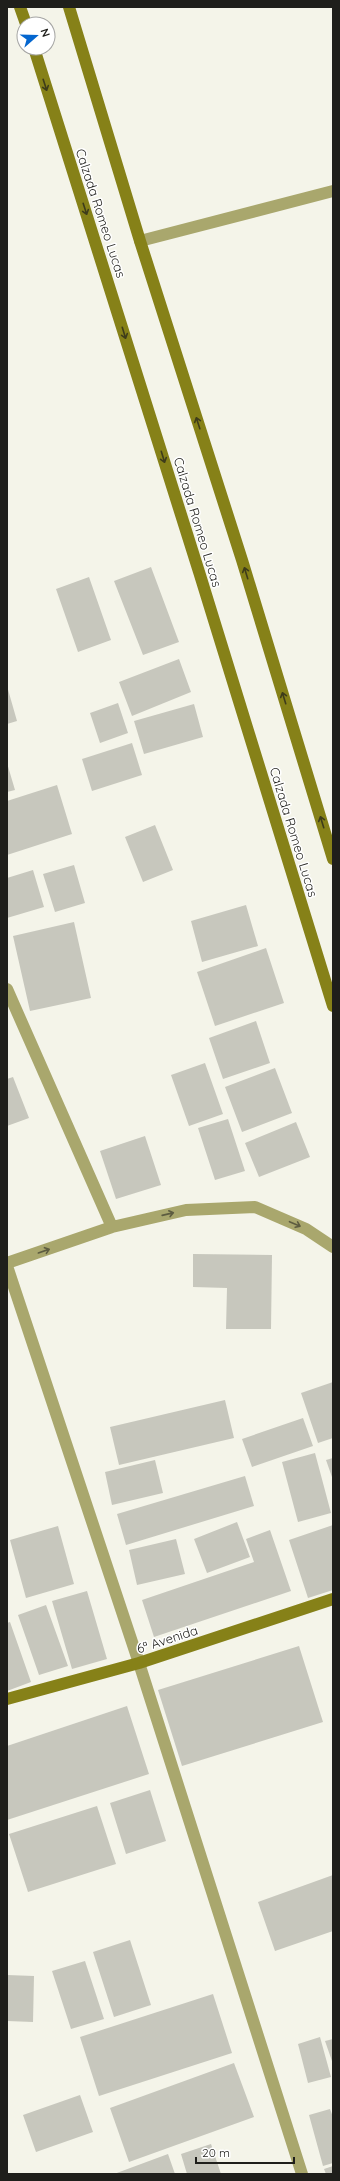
<svg xmlns="http://www.w3.org/2000/svg" width="340" height="2181" font-family="Quicksand,sans-serif">
	<style>
		.building { fill: #c7c7bd }
		.lines { fill: none; stroke-linecap: round; stroke-linejoin: round }
		.street { stroke: #a9a76d; stroke-width: 12 }
		.secondary { stroke: #868118; stroke-width: 12 }
		.oneway { stroke: #3e3c1a }
		.oneway2 { stroke: #5d5c40 }
		.labels { text-anchor: middle; dominant-baseline: central; stroke-width: 3; stroke-linejoin: round; paint-order: stroke }
		.street-label { font-size: 13px; fill: #1f1f1b; stroke: #fff }
	</style>
	<rect width="100%" height="100%" fill="#f4f4e9"/>
	<!-- building -->
	<path class="building" d="M151,567L179,642L143,655L114,581Z
		M89,577L111,640L78,652L56,589Z
		M179,659L191,692L132,716L119,682Z
		M7,686L17,721L7,724Z
		M118,703L128,733L100,743L90,713Z
		M194,704L203,737L144,754L134,721Z
		M132,743L142,775L92,791L82,759Z
		M7,763L15,790L7,792Z
		M57,785L72,834L7,855V801Z
		M155,825L173,870L143,882L125,837Z
		M74,865L85,903L55,912L43,874Z
		M33,870L44,907L7,918V878Z
		M246,905L258,946L202,962L191,921Z
		M74,922L91,998L30,1011L13,936Z
		M266,948L284,1003L215,1026L197,972Z
		M256,1021L270,1063L223,1079L209,1038Z
		M205,1063L223,1114L189,1126L171,1075Z
		M275,1068L292,1113L242,1132L225,1087Z
		M13,1077L29,1118L7,1126V1079Z
		M228,1119L245,1171L215,1180L198,1128Z
		M296,1122L310,1157L259,1177L245,1143Z
		M145,1136L161,1185L116,1199L100,1151Z
		M193,1254L272,1255L271,1329H226L227,1288L193,1287Z
		M333,1382V1438L318,1443L301,1393Z
		M225,1400L234,1438L119,1465L110,1427Z
		M303,1418L313,1446L252,1467L242,1439Z
		M315,1453L331,1513L298,1522L282,1462Z
		M333,1458V1480L326,1460Z
		M155,1460L163,1493L112,1505L105,1472Z
		M245,1476L254,1506L126,1545L117,1514Z
		M237,1522L250,1557L207,1573L194,1539Z
		M333,1525V1590L308,1598L289,1540Z
		M58,1526L74,1584L26,1598L10,1540Z
		M270,1530L291,1591L154,1637L142,1600L254,1562L246,1539Z
		M176,1539L185,1574L137,1585L129,1550Z
		M87,1591L107,1659L72,1669L52,1601Z
		M46,1605L68,1666L39,1675L18,1615Z
		M10,1622L31,1682L7,1691V1623Z
		M299,1646L323,1722L182,1766L158,1690Z
		M127,1706L149,1774L7,1820V1746Z
		M150,1790L166,1841L126,1854L110,1803Z
		M97,1806L116,1864L28,1892L9,1834Z
		M333,1875V1931L275,1951L258,1902Z
		M130,1940L151,2005L114,2017L93,1952Z
		M85,1961L104,2019L71,2029L52,1971Z
		M7,1975L34,1976L33,2022L7,2021Z
		M213,1994L232,2053L99,2096L80,2037Z
		M320,2037L331,2077L308,2083L298,2044Z
		M333,2039V2064L325,2041Z
		M234,2063L254,2117L129,2162L110,2108Z
		M80,2095L93,2132L36,2152L23,2115Z
		M330,2109L333,2117V2163L323,2166L309,2115Z
		M211,2144L221,2174H187L181,2154Z
		M168,2154L175,2174H114Z
		M333,2166V2174H326L324,2169Z"/>
	<g class="lines">
		<!-- street -->
		<path class="street" d="M140,241L333,191
			M7,989L112,1227
			M7,1263L112,1227L186,1210L255,1207L306,1229L333,1247
			M7,1266L139,1663L302,2174"/>
		<!-- secondary -->
		<path class="secondary" d="M20,7L26,24
			M69,7L140,241L242,560L333,859
			M34,48L200,575L333,1006
			M7,1699L139,1663L333,1599"/>
	</g>
	<!-- one-way arrows -->
	<defs><path id="oneway-shaft" d="M-6 0H5M1.5-3L5.5 0L1.5 3" fill="none" stroke-width="1.6" stroke-linecap="round" stroke-linejoin="round"/></defs>
	<g class="oneway">
		<use href="#oneway-shaft" transform="translate(45 85) rotate(72)"/>
		<use href="#oneway-shaft" transform="translate(85 209) rotate(72)"/>
		<use href="#oneway-shaft" transform="translate(124 333) rotate(73)"/>
		<use href="#oneway-shaft" transform="translate(198 423) rotate(-108)"/>
		<use href="#oneway-shaft" transform="translate(163 457) rotate(73)"/>
		<use href="#oneway-shaft" transform="translate(246 573) rotate(-107)"/>
		<use href="#oneway-shaft" transform="translate(284 698) rotate(-107)"/>
		<use href="#oneway-shaft" transform="translate(322 822) rotate(-107)"/>
	</g>
	<g class="oneway2">
		<use href="#oneway-shaft" transform="translate(168 1214) rotate(-13)"/>
		<use href="#oneway-shaft" transform="translate(295 1224) rotate(23)"/>
		<use href="#oneway-shaft" transform="translate(44 1251) rotate(-19)"/>
	</g>
	<g class="labels">
		<!-- street labels -->
		<g class="street-label">
			<text transform="translate(101 213) rotate(72)">Calzada Romeo Lucas</text>
			<text transform="translate(198 522) rotate(73)">Calzada Romeo Lucas</text>
			<text transform="translate(294 832) rotate(73)">Calzada Romeo Lucas</text>
			<text transform="translate(167 1639) rotate(-18)">6ª Avenida</text>
		</g>
	</g>
	<!-- border -->
	<rect width="340" height="2181" fill="none" stroke="#1f1f1b" stroke-width="16"/>
	<!-- north arrow -->
	<g transform="translate(36 36) rotate(70)"><circle r="19" fill="#ffffff" stroke="#a5a5a4"/>
	<path d="M0-3L7 15L0 10L-7 15Z" fill="#0466cf"/>
	<text y="-6" font-size="11" font-weight="bold" text-anchor="middle" fill="#1f1f1b">N</text>
	</g>
	<!-- scale -->
	<path d="M196 2157v6h98v-6" fill="none" stroke="#1f1f1b" stroke-width="2"/>
	<text x="202" y="2157" font-size="12" fill="#1f1f1b" stroke="#ffffff" stroke-width="3" paint-order="stroke">20 m</text>
</svg>
